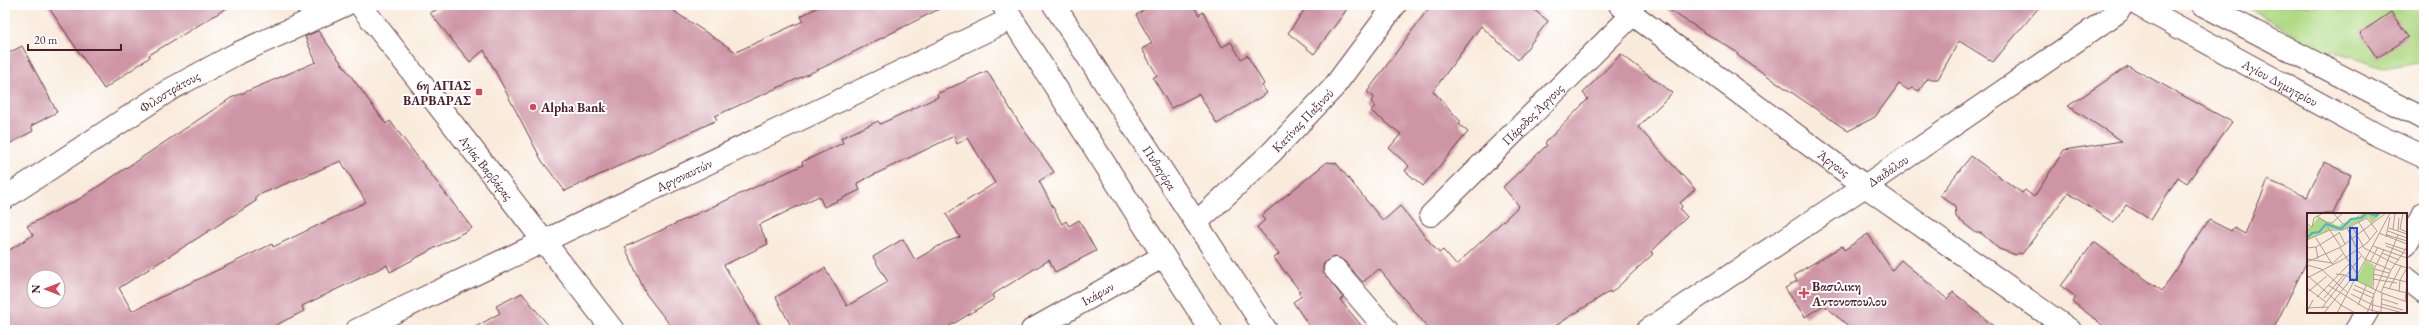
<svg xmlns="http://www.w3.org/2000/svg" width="2429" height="335" font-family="'EB Garamond',serif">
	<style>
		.green { fill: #b0da85; stroke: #7d7c58 }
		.building { fill: #ce95a5; fill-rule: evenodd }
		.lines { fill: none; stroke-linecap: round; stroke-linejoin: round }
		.street-casing { stroke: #643e46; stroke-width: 24 }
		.secondary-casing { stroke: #643e46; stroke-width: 24 }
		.street { stroke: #fff; stroke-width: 22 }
		.secondary { stroke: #fff; stroke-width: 22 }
		.poi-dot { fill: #d1495b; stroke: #fff; stroke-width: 1.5 }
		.labels { text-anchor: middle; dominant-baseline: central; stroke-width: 4; stroke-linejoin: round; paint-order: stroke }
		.street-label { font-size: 13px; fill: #4a1f2b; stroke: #fff }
		.poi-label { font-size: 13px; font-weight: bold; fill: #4a1f2b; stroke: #fff; text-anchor: start }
		.inset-river { fill: none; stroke: #4bb5c9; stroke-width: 2 }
		.inset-road { fill: none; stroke: #b39995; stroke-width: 1 }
		.view { fill: #1d4ed8; fill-opacity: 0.15; stroke: #1d4ed8; stroke-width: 2 }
		.inset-edge { fill: none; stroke: #4a1f2b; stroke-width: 2 }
	</style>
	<rect width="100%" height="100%" fill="#fff"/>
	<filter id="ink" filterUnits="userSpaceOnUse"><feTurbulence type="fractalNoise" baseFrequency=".025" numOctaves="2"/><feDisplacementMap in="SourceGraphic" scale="8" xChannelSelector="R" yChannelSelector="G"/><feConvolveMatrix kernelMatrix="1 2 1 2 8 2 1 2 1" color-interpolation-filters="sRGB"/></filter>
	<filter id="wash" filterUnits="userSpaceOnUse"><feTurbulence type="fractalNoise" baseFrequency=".012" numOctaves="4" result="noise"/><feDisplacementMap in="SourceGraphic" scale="16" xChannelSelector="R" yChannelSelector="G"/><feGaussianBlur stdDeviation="0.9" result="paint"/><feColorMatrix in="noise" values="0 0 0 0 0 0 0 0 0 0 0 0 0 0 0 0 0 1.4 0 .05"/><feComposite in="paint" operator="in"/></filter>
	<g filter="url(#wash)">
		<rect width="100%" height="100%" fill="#f9ebdc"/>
		<!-- green -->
		<path class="green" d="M2243,5H2424V62L2385,69L2333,50L2330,55Z"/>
		<g id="blocks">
			<!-- building -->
			<path class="building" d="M47,5H232L149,55L150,57L104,89Z
				M446,5H675V12L736,52L803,21L801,16L822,5H947L826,66L715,116L717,120L565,191L542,161L484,50L470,62L430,13Z
				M1152,5H1193L1199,15L1203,12L1222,47L1231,42L1241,59L1247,55L1264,84L1262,86L1267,93L1217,124L1199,94L1171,108L1153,78L1157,75L1142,49L1152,43L1136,15Z
				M1308,5H1350L1314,54L1288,33Z
				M1431,5H1528L1548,21L1518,60L1481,26L1433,91L1461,122L1459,124L1468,132L1423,186L1405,171L1409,166L1389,148L1401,134L1371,111L1375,106L1371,102L1374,97L1367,92Z
				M1661,5H2041L1993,62L1959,41L1938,79H1927L1919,91L1913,88L1908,90L1899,84L1875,117L1848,131L1737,55L1738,53Z
				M2391,12L2408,37L2377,58L2360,33Z
				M318,31L386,124L390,121L472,228L390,272L387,265L302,306L304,311L266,330H5V253L33,235L27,226L81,198L231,98L316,62L305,37ZM341,161L366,202L273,247L272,244L132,311L119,288L256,201V196ZM34,277H58V301H34Z
				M22,46L57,112L31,126L33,131L5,146V55Z
				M1621,54L1672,93L1638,127L1695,189L1680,203L1682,207L1680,209L1687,217L1651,252L1653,254L1611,293L1610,291L1549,330H1430L1379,269L1363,282L1344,261L1333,257L1323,264V272L1343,298L1340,300L1365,330H1312L1293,302L1302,296L1298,293L1300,291L1274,258L1279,254L1257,227L1265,220L1261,216L1327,162L1336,163L1383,221L1400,206L1439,253L1443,250L1456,265L1519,206L1503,187L1547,145L1545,143L1588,99L1583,93Z
				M2128,66L2232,122L2187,183L2178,177L2151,220L2126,205L2114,223L2068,193L2022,254L2019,253L2016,255L1999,249L1981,233H1976L1956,217L1955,206L1940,195L1971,156L2022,193L2025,190L2034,197L2064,150L2122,141L2068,106Z
				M987,71L1021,126L1054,172L1039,181L1062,224L1066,221L1069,226L1079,220L1096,251L1055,272L1049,260L992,295L994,299L943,330H793L776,297L825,268L847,306L888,282L873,257L903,239L915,260L944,243L960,237L946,214L995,183L968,138L957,144L954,136L857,183L860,190L824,207L819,196L759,225L768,244L724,265L762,330H674L646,294L625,247L803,165L802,162L843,143L841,138L878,121L880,124L938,97L937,94Z
				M2324,162L2351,175L2333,214H2308V259L2273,330H2109L2073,302L2076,297L2061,286L2094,242L2162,291L2209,220L2231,231L2234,228L2245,234L2268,180L2307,197Z
				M1868,234L1892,270L1901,260L1947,299L1953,292L1998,330H1853L1824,305L1805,317L1785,288L1797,281L1794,275L1842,246L1844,250Z
				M522,293L552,330H470L500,313L496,306Z"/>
		</g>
	</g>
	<g filter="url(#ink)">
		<use href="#blocks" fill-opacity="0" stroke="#643e46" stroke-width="1"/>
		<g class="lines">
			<!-- street casing -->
			<g class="street-casing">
				<g id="street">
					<path d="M1003,5L1211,330"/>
					<path id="s1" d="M1054,5L1266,330"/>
					<path id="s2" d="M1620,5L1865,186L2070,330"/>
					<path id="s3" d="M5,198L171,89L236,54L345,5"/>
					<path id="s4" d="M1431,215L1633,14"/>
					<path id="s5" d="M1196,223L1272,152L1333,88L1395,5"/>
					<path d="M2406,244L2424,213"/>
					<path d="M1335,269L1387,330"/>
					<path d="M2406,278L2424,292"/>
					<path id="s6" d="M357,330L1011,19"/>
					<path id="s7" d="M1032,330L1162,257"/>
					<path id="s8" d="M1648,330L1865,186L2118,12L2122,5"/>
					<path d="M2356,330L2367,312"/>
				</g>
			</g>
			<!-- secondary casing -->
			<g class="secondary-casing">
				<g id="secondary">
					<path id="s9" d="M360,5L613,330"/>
					<path id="s10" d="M2138,5L2377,135L2424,157"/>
					<path d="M2203,5L2424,119"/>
				</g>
			</g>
			<!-- street -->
			<use href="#street" class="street"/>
			<!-- secondary -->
			<use href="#secondary" class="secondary"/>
		</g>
	</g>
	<!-- markers -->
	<g class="poi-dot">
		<rect x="475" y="88" width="8" height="8" rx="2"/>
		<circle cx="533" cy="107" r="4"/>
		<path d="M1802 287h4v4h4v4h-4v4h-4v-4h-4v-4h4z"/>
	</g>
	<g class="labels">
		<!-- street labels -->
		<g class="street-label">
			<text stroke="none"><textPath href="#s10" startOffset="162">Αγίου Δημητρίου</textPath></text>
			<text stroke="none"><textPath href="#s3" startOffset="196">Φιλοστράτους</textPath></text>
			<text stroke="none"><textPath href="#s4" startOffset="143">Πάροδος Άργους</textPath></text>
			<text stroke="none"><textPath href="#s5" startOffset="148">Κατίνας Παξινού</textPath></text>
			<text stroke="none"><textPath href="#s2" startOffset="266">Άργους</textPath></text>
			<text stroke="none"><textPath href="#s9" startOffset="206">Αγίας Βαρβάρας</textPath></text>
			<text stroke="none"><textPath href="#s1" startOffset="194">Πυθαγόρα</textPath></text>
			<text stroke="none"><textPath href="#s8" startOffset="288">Δαιδάλου</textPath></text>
			<text stroke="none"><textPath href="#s6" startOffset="362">Αργοναυτών</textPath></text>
			<text stroke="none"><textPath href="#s7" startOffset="75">Ικάρων</textPath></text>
		</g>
		<!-- poi labels -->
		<g class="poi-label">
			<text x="471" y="85" text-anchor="end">6η ΑΓΙΑΣ<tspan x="471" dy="15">ΒΑΡΒΑΡΑΣ</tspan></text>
			<text x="541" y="107">Alpha Bank</text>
			<text x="1812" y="286">Βασιλικη<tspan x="1812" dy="15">Αντονοπουλου</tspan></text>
		</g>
	</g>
	<!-- overview -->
	<g transform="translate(2307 213)">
		<rect width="100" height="100" fill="#f9ebdc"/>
		<path d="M57,0H75L65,10L61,4L35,17L24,16L0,27V14H4L11,4L31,13ZM59,47L67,52L65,75L49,67Z" fill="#b0da85"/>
		<path class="inset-river" d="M61,0L69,3L72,0M0,25L5,20L12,19L19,11L34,16L44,6L54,5L60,0"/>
		<path class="inset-road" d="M26,0L36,11M96,0L93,16L100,19M10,3L20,10H25L36,0M51,8L63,27M0,11L5,14L7,5L16,0M20,13L34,34M45,13L57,35L88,51M40,15L50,36M82,15L100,21M86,16L88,0M81,18L100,25M91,18L92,5M32,19L38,31M72,20L100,31M80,22L100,28M79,24L83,4M9,25L25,51M0,27L23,17H36L60,5L70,18L60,30L35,47L0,65M78,30L99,37M66,33L100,45M79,33L100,41M9,34L11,46M0,35L9,34L32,20M33,35L50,61M50,37L58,46M75,40L92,47M0,46L25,50M58,46L84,57M0,49L34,34L79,0M63,49L71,34M25,51L37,40M88,51L100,55M0,52L14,56L41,80M67,56L82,60M29,61L38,62L75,80L100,89M66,61L100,69M1,63L34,92L48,100M66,66L90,70M21,72L60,96L76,100M47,72L67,81M76,74L100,80M0,75L19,89M46,76L66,85M66,76L67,56L77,36M82,76L94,53M2,78L20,63M74,79L84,57L100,34M92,79L93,67L100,55M44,81L66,92L96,100M10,84L43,50M66,84L91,22M17,85L37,62M75,86L91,91M98,88L100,69M75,91L96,97M51,92L59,73M0,95L21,94M15,95L54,43M0,98L6,87M74,99L75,80M17,100L44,66M30,100L83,0M60,100L67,83M65,100L66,87"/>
		<path class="view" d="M43,15H50V67H43Z"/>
		<rect width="100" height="100" class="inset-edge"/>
	</g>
	<!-- margin -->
	<rect width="2429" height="335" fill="none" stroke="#fff" stroke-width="20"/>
	<!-- north arrow -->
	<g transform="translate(46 289) rotate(270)"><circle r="19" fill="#ffffff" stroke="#b7a5aa"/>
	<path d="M0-3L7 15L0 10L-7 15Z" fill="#d1495b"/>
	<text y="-6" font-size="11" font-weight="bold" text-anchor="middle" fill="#4a1f2b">N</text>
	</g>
	<!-- scale -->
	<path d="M28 44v6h93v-6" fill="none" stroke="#4a1f2b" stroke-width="2"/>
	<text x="34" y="44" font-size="12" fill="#4a1f2b" stroke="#ffffff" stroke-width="3" paint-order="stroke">20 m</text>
</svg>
